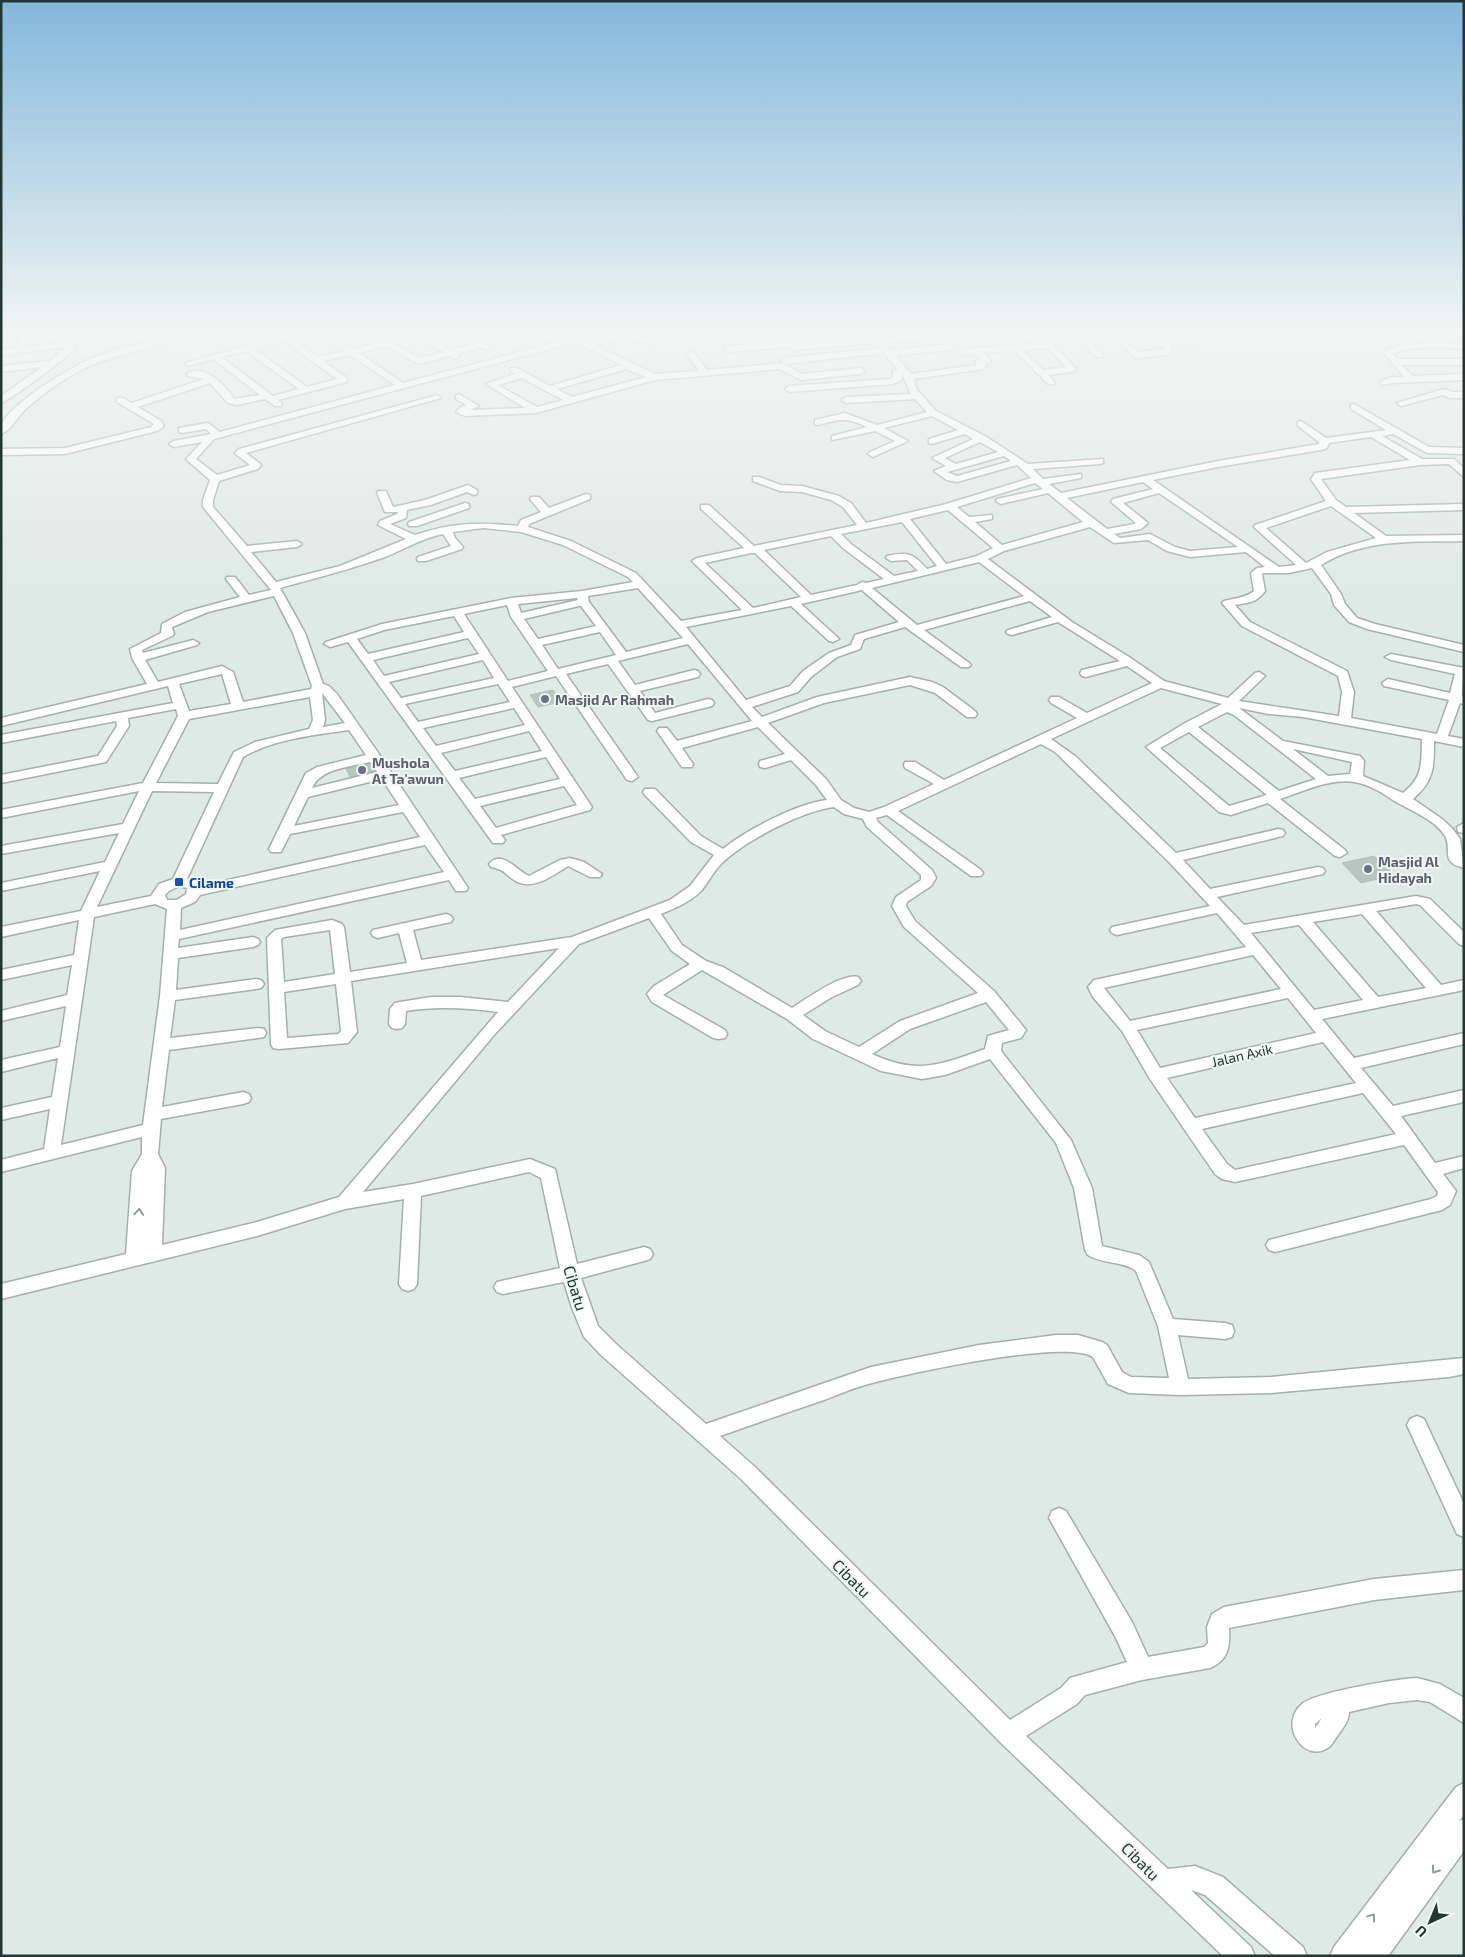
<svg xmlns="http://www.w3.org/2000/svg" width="1465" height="1957" font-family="'Exo 2',sans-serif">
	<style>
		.building { fill: #b8c6c1; stroke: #b2c2bc }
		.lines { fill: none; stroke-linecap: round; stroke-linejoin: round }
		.minor-casing { stroke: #a3b0ac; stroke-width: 3 }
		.minor { fill: #fff; fill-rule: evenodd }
		.oneway { stroke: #909b98 }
		.worship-dot { fill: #6b7280; stroke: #eff6f3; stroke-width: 2 }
		.transit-dot { fill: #1a4fb4; stroke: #eff6f3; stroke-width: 2 }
		.labels { text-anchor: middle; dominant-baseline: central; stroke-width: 4; stroke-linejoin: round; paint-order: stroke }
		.worship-label { font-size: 14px; font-weight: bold; fill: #5b616d; stroke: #eff6f3; text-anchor: start }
		.transit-label { font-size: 14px; font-weight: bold; fill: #164399; stroke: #eff6f3; text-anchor: start }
		.street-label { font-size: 14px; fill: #223732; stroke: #eff6f3 }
		.near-street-label { font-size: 16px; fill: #223732; stroke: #eff6f3 }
	</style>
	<rect width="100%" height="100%" fill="#dfe9e5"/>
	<!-- building -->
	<path class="building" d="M553,690L561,702L538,707L530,695Z
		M369,764L374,771L350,777L346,769Z
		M1374,856L1394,875L1361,883L1342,863Z"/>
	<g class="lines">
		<!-- minor casing -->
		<g class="minor-casing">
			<path id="minor" d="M67,331H75L77,334L74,338C74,341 76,345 74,349C69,357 11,399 1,403V396L42,367L1,372V366L50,361L66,347L1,355V349L17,348L19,337H1V333L26,332V347L66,342V337L69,334Z
				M176,331H186C168,348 112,354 85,368C65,378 45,392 28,407C19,414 12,430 1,434C1,431 0,428 1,426C9,403 77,363 100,355C125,346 152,343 176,331Z
				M274,331H281L318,357L345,351L317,331H326L353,349L380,342L363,331H372L419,358L443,352L409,331H418L451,350L475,344L455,331H464L490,347L486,350L481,348L457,354L459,356L455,359L449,356L418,364L386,346L359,353L403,383L538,347L510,331H520L546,345L570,338L564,334L568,332L590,342L627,333L651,339L670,331H680L652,344L627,338L596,346L655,374L699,371L687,355L691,352L694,353L707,370L782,363L802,374L861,368L865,371L861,374L801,380L780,369L655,380L536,413L465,416L456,412L461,407L467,405L456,399V395L459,394L479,406L470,410L525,408L486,384L515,374L511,372V368H517L550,386L621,365L576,342L214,439L196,459L217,475L250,465L237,455L235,453L239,449L434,396L437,395L441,398L246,453L259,463L261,465L258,469L219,481L213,500V507L247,546L297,541L302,544L297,547L251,552L276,582L340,566L406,539L378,525L380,521L397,514L398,512H385L377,493L378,491H386L393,507L425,500L468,485L477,490V494L474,495L467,492L431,505L407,510L406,518L390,524L415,535C453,522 480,522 518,526L521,520L541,512L530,499L531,497H539L549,508L586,494L590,495V499L529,524L528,527L571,541L636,573L681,621L742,610L692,561L697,558L744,548L701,509V505H709L754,546L857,525L843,507L831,500L802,492L780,491L753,481V477H759L781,485L802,486L839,496L851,503L866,523L946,504L1031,478L1017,465L957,482L947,480L934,471L946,466L932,458L973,439L965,434L932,444L929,443V439L958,430L932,416L884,428L908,441L873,457L868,454L870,452L895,441L875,431L832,440V436L867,427C846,417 840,419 818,425L815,424V420L845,413L877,425L927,412L915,399L846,403L842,400L846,397L911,394L902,374L901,380L893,384L789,392L785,389L789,386L891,379L893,377V371L898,370L884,353L785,364L781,361L785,358L880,348L875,343L794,350L789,347L728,352L724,349L728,346L791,341L796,344L869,338L862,331H871L880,338L972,331H1002L998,333L884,343L890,350L950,344L954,347L950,350L895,355L911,374L976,365V361L981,360L975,354H959V350L962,349L1043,343L1033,331H1041L1076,369L1072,372L1048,375L1055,382L1054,384H1048L1014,350L984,353L991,361L985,364L986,366L983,369L914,379L917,390L936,411L985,436L1028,464L1103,459V463L1100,464L1033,469L1043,479L1081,474V478L1049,484L1061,493L1218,461L1319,444V442L1298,426V422L1301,421L1326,438L1386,430L1351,409V405L1354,404L1429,447L1464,448V454L1427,453L1393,434L1382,436L1422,459H1454L1464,468V477L1449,464L1420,465L1321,479L1336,500L1346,507L1464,504V510L1354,513L1386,536L1464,535V541C1415,542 1364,538 1321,565L1341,594L1345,604L1357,618L1375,624L1464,645V652L1367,629L1349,622L1334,605L1331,594L1312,568L1289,573H1263L1262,574L1265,591C1258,602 1248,603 1235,605L1250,622L1347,671L1354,692L1351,718L1437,734L1449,700L1384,686L1382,683L1388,679L1450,693L1455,674L1391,660L1385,657L1391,654L1464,668L1462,696H1464V704L1460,703L1448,736L1464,739V747L1434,741C1434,768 1434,781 1413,799L1442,819L1452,828L1460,839L1464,868C1439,862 1453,851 1445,836C1435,820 1414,812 1398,803C1385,795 1370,784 1354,782C1329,778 1302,792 1280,799L1345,850L1347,853L1340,857L1335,856L1268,803L1231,815L1219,812L1146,747L1185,723L1222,704L1161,688L1051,739L1075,756L1176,853L1278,829L1283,830L1285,833L1283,836L1183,860L1210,889L1318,867L1323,868L1325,871L1323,874L1217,897L1244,925L1416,896L1430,899L1464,932V946L1459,944L1420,905L1416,904L1376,911L1441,985L1464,980V990L1322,1019L1354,1058L1464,1033V1044L1361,1068L1393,1106L1464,1090V1102L1401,1116L1435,1163L1464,1156V1168L1443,1174L1456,1191L1450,1205L1442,1210L1275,1252L1269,1250L1266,1245L1269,1240L1431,1199L1437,1196L1438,1192L1404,1145L1235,1182L1222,1179L1215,1174L1150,1079L1122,1031L1093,997L1088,987L1094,980L1099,979L1246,947L1217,913L1117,935L1112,933L1110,930L1112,927L1210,906L1168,861L1055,752L1041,744L898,811L981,870L983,873L981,876H971L887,815L876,818L878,822L932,870L936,878L931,886L907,902L906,906L915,921L994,991L1026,1030L1021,1038L1002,1043L1001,1051L1071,1140L1092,1188L1102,1246L1139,1255L1149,1262L1173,1319L1225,1323L1232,1325L1234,1331L1232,1337L1225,1339L1178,1335L1188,1379L1271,1377L1464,1358V1374L1449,1377L1271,1393L1180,1395L1129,1393L1108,1384L1093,1357C1065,1339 909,1373 872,1383C855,1387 838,1395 821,1401C788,1412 754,1424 720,1436L755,1467L1010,1720L1061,1688L1070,1678L1127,1662L1116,1638L1049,1518L1052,1511L1059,1508L1066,1511L1132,1622L1148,1657L1204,1647L1208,1643L1207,1627L1212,1614L1224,1607L1374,1579L1464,1570V1590L1374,1600L1229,1628C1230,1646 1229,1660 1210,1668L1142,1680L1085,1695L1077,1704L1026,1736L1168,1869L1195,1866L1223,1877L1303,1947L1307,1956H1275L1205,1895L1191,1890L1251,1947L1255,1956H1223L1000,1742L741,1479L601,1355L584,1337L572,1308L564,1282L503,1294L497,1292L494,1287L497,1282L560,1268L541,1178L529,1172L421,1196L417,1284L414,1289L408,1291L402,1289L399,1284L404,1199L345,1209L257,1236L1,1299V1284L126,1254L132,1171L142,1154V1137L1,1172V1160L44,1149L50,1109L1,1120V1108L52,1097L58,1058L1,1072V1060L60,1047L66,1006L1,1021V1011L67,995L72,965L1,980V970L74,955L79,920L1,937V927L81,911L100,871L1,891V883L105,862L119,833L1,854V846L123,824L139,791L1,818V810L143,783L178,716L176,709L128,718L129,726L106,762L1,783V775L98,756L117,726L116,721L1,743V735L173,703L168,686L1,726V718L147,684L132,658L130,649L161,633L162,624L185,612L240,597L226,579L227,577H235L249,595L271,590L203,507V500L210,480L186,459L202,442L174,447L169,444L174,441L211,434L206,429L182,433L179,432V428L208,423L220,432L395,385L350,355L323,361L347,378V382L278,400L282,404L281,406H275L265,399L237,405L228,403L210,383L138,407L161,421L164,426L157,431L65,454L1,455V449L65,448L151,427L154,424L117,402V398H123L132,403L204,379L188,376L187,374C203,362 226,386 234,399L260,395L213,359L189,366L185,363L279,337L274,334ZM284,341L337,379L307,387L254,349ZM1048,348L1066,367L1043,370L1022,350ZM246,351L299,389L273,396L221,357ZM627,369L646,377L572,397L557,389ZM522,378L563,400L537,407L498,385ZM1371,437L1410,460L1315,473L1311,479L1326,501L1255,525L1254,527L1296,565L1279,567L1153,480L1218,467L1321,450L1327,448L1329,443ZM980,442L998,452L956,464L945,458ZM1004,456L1011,461L957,476L947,472ZM1143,482L1153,489L1113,499L1111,502L1136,523L1134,524L1107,529L1067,498ZM1035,483L1043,489L997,499L996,501L1001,504L1048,493L1083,522L1002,545L975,522L992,519V515L969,517L957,507ZM1159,493L1238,547L1190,551L1175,547L1150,534L1120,538L1114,534L1141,529L1148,523L1123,503ZM1331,506L1376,538L1327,552L1306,563L1266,528ZM948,510L993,548L977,556L946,564L910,519ZM902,522L937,566L927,569C913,554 909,551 887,556L886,558L891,561L907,560L918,571L894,576L851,544L841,534ZM1090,527L1114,543L1148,540L1167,551L1190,557L1246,552L1265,567L1257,568L1251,573L1254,591C1246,598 1235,598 1224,601L1222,603L1242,626L1338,676L1342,692L1339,716L1239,701L1265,676L1259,672L1255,673L1228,698L1164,681L1129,657L1072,622L988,559L1004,551ZM483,528L521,532L563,545L628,577L633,582L582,591L511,598L382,624L326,642L324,644L330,647L348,642L493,843H503L505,840L501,835L590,810L592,807L512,687L556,676L627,780L632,781L638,777L566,674L608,664L648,720L652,721L712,706L714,703L712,700L708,699L655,713L640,691L698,677L700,674L698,671L694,670L635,685L618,661L688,644L752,721L677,741L667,728H659L657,731L682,767H692L693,764L682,748L758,727L785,754L760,761L759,764L760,767L765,768L791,760L816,785L827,800C798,803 746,830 723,849L701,836L655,789H645L643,792L645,795L691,842L714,855L690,886L670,900L572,937L421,960L413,930L451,922L453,919L451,916L446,914L373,930L371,933L373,936L378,938L399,933L407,963L350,972L344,927L342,924L332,920L275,930L267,938L271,1044L273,1048L279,1049L348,1043L357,1032L351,981L559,948L508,1002L460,997H431L400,1002L395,1003L390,1009L389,1024L392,1028L397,1029L402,1028L405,1024L406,1011C437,1006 466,1008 498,1012L339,1197L257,1222L162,1245L165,1168L158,1154L161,1119L243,1104L249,1102L251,1098L249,1094L243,1092L162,1107L169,1050L258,1038L264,1037L266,1033L264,1029L258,1028L170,1038L175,1000L256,989L261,988L264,984L261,980L256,979L176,990L178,958L253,947L258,945L260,942L258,939L253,937L178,948L179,939L449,880L456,891H466L468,888L381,757L337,694L329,686L323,684L305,633L280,588C316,578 351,569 385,557C405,549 422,538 443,534L451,546L418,557L417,559L418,561H426L462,549L463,547L455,538L453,532ZM831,536L843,548L884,579L866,583L862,582L857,585L811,595L764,550ZM751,553H755L801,597L753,608L705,563ZM979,562L1024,596L917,625L872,588ZM638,588L683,638L626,652L589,602L588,596ZM862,590L899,622L855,635L851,645L829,653L803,671L790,686L746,700L686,627L791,606L829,641L833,642L839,639L837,637L801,604ZM274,596L293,633L312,686L311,689L243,702L233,672L222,666L158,682L145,660L197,645L199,643L193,640L143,653L142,650L172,636L174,634L172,627L208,612ZM577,598L578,600L521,613L518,604ZM1030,601L1052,617L1008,630L1006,632L1008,634L1012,635L1058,622L1120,661L1082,670L1080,673L1082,676L1086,677L1127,666L1152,683L1087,713L1059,697H1051L1049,700L1051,703L1077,718L944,780L915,762H905L904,765L905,768L934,784L884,807L869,812L854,808L841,800L826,779L768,723L824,703L910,685L935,693L967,717H975L977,714L975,711L943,687L932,682L910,677L817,697L762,717L752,707L798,692L811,677L837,657L860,649L864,639L905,627L961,667H969L971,665L969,663L924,630ZM507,605L511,617L548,671L508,681L464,614ZM579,606H581L596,626L538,639L524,619ZM454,616L464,632L368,654L357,639L384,630ZM600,632L616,655L558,669L542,645ZM468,638L479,654L384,676L373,660ZM483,660L494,678L401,698L389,682ZM222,674L231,704L189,711L179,684ZM498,684L510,702L418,722L405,704ZM322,693L345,723L323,727L325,720ZM310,697L313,720L309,729L255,742L234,752L218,784L156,783L189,719ZM514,708L525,725L436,746L423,728ZM1239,708L1269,714L1303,717L1422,739C1421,763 1424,776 1403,793L1363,776L1364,761L1360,756L1283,741ZM1227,712L1234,715L1316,779L1279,791L1198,727ZM349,730L366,755L317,767L306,773L269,849L271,852H281L290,834L403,812L420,837L201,886L197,881L187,879L243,757C274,739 314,735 349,730ZM529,731L542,751L455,771L441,753ZM1189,732L1267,795L1229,806L1160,748ZM1293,749L1352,762L1350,774L1328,776ZM546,757L560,779L475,799L459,778ZM370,762L377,772L312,788C321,768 350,767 370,762ZM382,779L399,805L294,826L308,797ZM564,786L577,805L496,828L480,806ZM152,791L214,792L173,879L159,884L151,896L97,907ZM834,807L844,814L863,819L867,827L921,875V880L896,897L892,906L904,927L978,993L900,1021L859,1047L825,1031L803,1015L832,997L858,985L861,981L858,977C842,973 806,999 792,1008L723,967L706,961L682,945L661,914C675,908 690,902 701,891C708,883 713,872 721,864C744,841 802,811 834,807ZM425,845L444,872L180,930L181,908L195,902L200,895ZM179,886L187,888L186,894L177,900H167L165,895L169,891ZM155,904L167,909L160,996L143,1125L61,1145L94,917ZM1362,914L1426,988L1378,997L1313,922ZM649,918L672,951L690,964L654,986L647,994L652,1002L713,1038L719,1039L725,1038L727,1034L725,1030L663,995L702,970L787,1019L813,1039L881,1071L922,1079L945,1075L990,1059L1056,1143L1074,1188L1085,1250L1088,1255C1102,1264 1124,1261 1136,1271L1158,1326L1169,1378L1131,1377L1122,1372L1107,1345L1102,1342L1078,1335H1056L979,1345L871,1367L706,1424L615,1343L598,1326L581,1278L644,1261L650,1259L653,1254L650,1249L644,1247L577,1264L555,1169L530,1159L413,1184L363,1192L494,1035L579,944ZM1299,925L1363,1000L1314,1010L1251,933ZM330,930L335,974L284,982L281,939L284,937ZM1253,955L1281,989L1130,1021L1104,988ZM336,984L341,1031L338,1034L287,1038L284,992ZM1288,998L1316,1033L1160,1068L1137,1030ZM986,1002L1009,1030L988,1036L985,1049C940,1065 918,1075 872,1054L910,1029ZM1323,1042L1356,1083L1195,1118L1167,1078ZM1363,1093L1396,1134L1235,1170L1227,1164L1202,1129Z
				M722,331H782L778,333C762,335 736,341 722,331Z
				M1070,331H1078L1102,353V357H1096Z
				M1106,331H1115L1138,352L1165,349L1145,331H1154L1165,341L1202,339L1206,341L1202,343L1171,346L1173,349L1167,355L1136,358Z
				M1436,343L1464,344V349C1442,347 1414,345 1393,354L1397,359H1464V365H1401L1413,376L1464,374V380L1393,383L1381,385V381L1392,377H1404L1384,353L1385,351L1403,345Z
				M1444,389L1452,392H1464V398H1450L1443,395L1401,406L1397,403Z
				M465,503L469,504V508L417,526H409L408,524L409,522Z
				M1464,823V833L1458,832L1457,827Z
				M570,858L584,862L602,874L600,877H590L568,866C553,875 533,892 514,880C502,872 507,871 491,867L489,864C502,849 517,871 529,876L560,860Z
				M1417,1416L1424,1419L1464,1504V1537L1457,1534L1407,1425L1410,1419Z
				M1417,1678L1440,1684L1464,1698V1723L1430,1702L1417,1700L1389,1703L1349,1712C1349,1721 1343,1728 1338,1735C1335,1739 1332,1745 1329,1747C1304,1765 1278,1724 1302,1704C1316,1692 1396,1679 1417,1678ZM1322,1718L1315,1728V1724Z
				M1464,1783V1815L1459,1821L1464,1819V1851L1388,1956H1359L1360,1954L1359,1956H1330L1334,1947L1456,1787Z"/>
		</g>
		<!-- minor -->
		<use href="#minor" class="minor"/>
	</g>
	<!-- one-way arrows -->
	<defs><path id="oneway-chevron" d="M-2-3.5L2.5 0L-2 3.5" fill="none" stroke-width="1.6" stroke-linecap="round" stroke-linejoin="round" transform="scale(1.25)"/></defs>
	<g class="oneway">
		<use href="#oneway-chevron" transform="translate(139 1212) rotate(-86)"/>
		<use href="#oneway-chevron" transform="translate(1435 1870) rotate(126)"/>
		<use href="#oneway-chevron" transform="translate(1372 1917) rotate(-53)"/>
	</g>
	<!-- sky -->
	<linearGradient id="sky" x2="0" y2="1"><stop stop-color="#83b8dc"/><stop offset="0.55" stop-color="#f1f5f3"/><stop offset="1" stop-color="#f1f5f3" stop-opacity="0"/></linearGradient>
	<rect width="1465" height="605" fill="url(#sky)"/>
	<!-- markers -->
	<g class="worship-dot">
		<circle cx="545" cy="699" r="5"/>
		<circle cx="362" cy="770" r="5"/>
		<circle cx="1368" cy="869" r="5"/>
	</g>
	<rect class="transit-dot" x="174" y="877" width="10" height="10" rx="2.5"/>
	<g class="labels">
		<!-- worship labels -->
		<g class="worship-label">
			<text x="555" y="699">Masjid Ar Rahmah</text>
			<text x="372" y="762">Mushola<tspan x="372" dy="16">At Ta'awun</tspan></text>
			<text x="1378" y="861">Masjid Al<tspan x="1378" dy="16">Hidayah</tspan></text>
		</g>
		<!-- transit labels -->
		<g class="transit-label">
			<text x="189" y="882">Cilame</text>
		</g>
		<!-- street labels -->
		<g class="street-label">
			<text transform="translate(1242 1055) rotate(-13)">Jalan Axik</text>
		</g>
		<!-- near-street labels -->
		<g class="near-street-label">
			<text transform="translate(576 1288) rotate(73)">Cibatu</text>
			<text transform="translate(852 1578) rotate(45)">Cibatu</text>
			<text transform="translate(1141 1861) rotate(45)">Cibatu</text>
		</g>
	</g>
	<!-- border -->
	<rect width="1465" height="1957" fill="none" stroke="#223732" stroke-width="5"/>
	<!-- north arrow -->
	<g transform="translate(1430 1922) rotate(224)" stroke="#eff6f3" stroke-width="4" paint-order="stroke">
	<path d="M0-4L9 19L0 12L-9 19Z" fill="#223732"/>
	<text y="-8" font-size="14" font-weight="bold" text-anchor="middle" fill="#223732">U</text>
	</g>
</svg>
